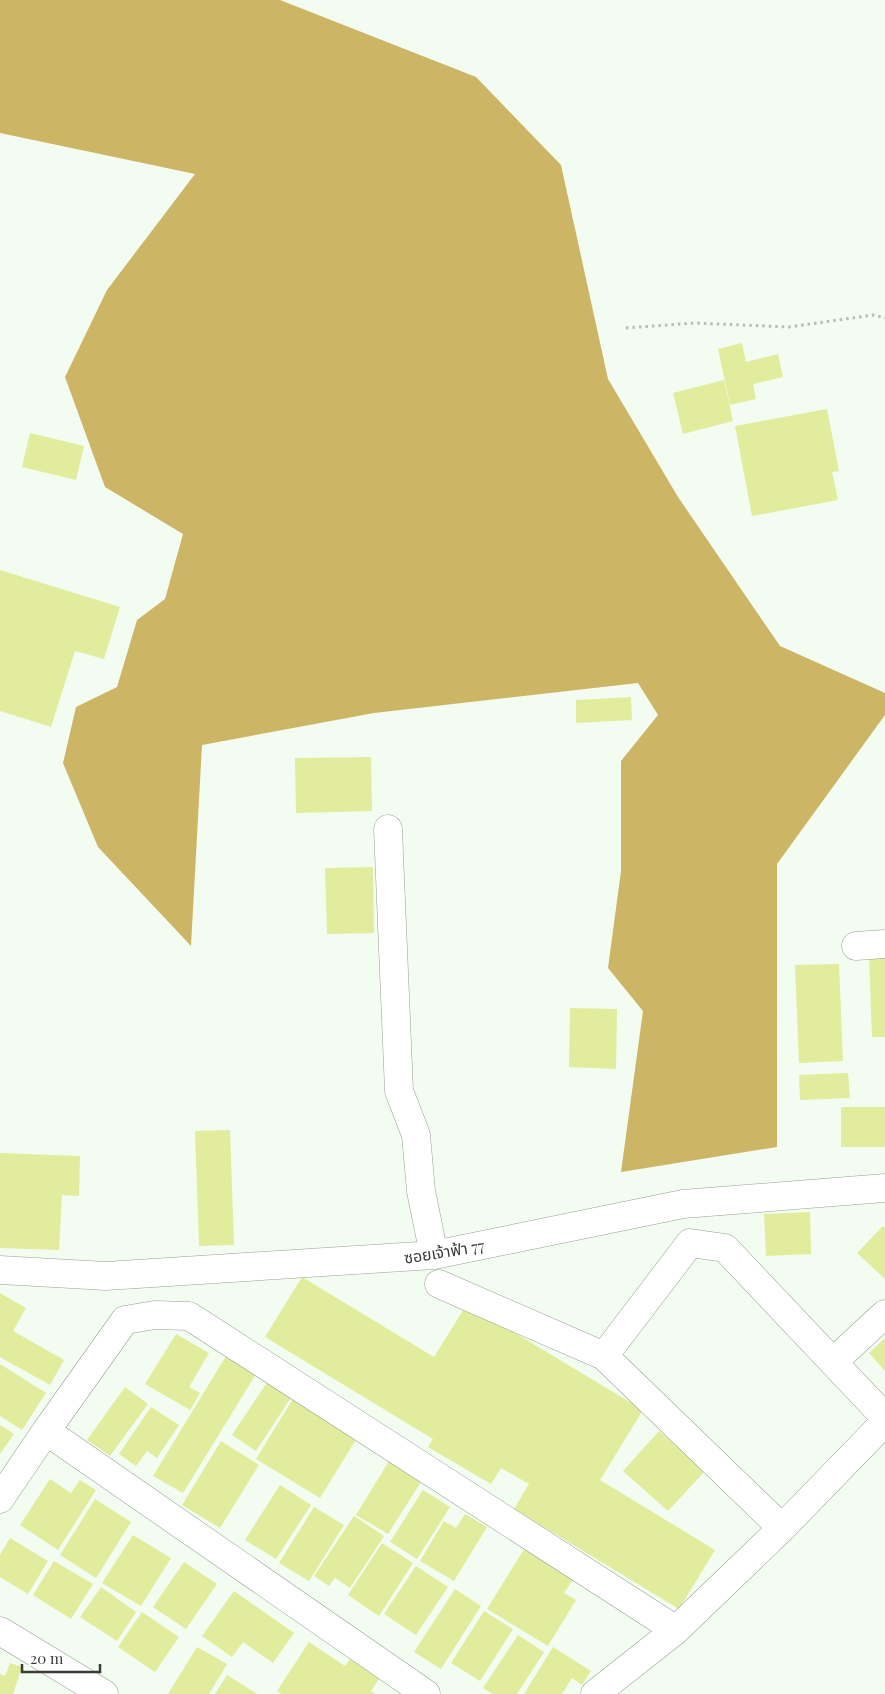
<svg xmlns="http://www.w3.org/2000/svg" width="885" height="1694" font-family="'Playfair Display','Noto Sans Thai',serif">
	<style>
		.forest { fill: #cdb566 }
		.building { fill: #e1ec9c }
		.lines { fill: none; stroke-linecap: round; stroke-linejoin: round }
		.minor-casing { stroke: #98a095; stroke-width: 29 }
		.path { stroke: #b7beb5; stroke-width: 3; stroke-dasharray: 2.5 4; stroke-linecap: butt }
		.minor { stroke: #fff; stroke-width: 28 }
		.labels { text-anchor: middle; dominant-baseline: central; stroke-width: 4.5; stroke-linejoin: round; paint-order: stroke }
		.street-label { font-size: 16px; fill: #393c37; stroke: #fff }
	</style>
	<rect width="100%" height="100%" fill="#f3fcf0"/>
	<!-- forest -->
	<path class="forest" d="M0,0H280L476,77L561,165L608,379L678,497L780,646L885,693V715L777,864V1147L621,1172L643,1011L608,968L621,871V761L658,715L638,683L374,713L202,745L191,946L98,847L63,763L76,707L117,687L137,620L165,599L183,534L105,487L65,377L107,290L195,174L0,133Z"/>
	<!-- building -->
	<path class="building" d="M742,343L746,362L778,354L783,377L753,384L756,399L730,405L718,349Z
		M724,380L733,421L683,434L673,393Z
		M827,409L839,471L832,472L838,500L752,516L735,426Z
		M30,433L84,446L76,480L22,467Z
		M0,570L120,607L104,659L75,651L51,727L0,711Z
		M631,697L632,720L576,723V700Z
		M371,757L372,811L296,813L295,758Z
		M373,867L374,933L327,934L325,868Z
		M885,954V1037H872L869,955Z
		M839,964L843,1061L799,1063L795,965Z
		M570,1008L617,1009L616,1069L569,1067Z
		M848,1073L850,1098L800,1100L799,1075Z
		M841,1107H885V1147H841Z
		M230,1130L234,1245L199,1246L195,1131Z
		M0,1153L80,1156L79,1196L62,1195L59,1250L0,1248Z
		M810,1212L811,1254L766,1256L764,1214Z
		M883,1226L885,1228V1279L857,1253Z
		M302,1277L434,1357L467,1304L643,1410L600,1480L715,1550L679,1609L514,1509L529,1484L501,1468L491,1484L428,1447L433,1439L265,1337Z
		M0,1293L26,1308L13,1331L64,1360L50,1385L0,1357Z
		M176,1334L209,1353L189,1387L200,1393L190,1410L145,1384Z
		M885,1338V1371L869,1353Z
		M226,1356L256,1374L183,1493L153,1476Z
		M0,1364L46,1393L22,1430L0,1416Z
		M270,1378L294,1393L256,1451L232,1435Z
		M125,1387L148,1404L110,1456L87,1440Z
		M296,1394L360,1433L320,1498L256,1459Z
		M151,1407L179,1425L157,1458L147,1451L136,1466L119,1454Z
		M0,1425L14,1434L0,1454Z
		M659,1431L705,1471L668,1511L623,1471Z
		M221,1441L259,1465L220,1528L182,1505Z
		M394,1453L426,1474L388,1534L356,1515Z
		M50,1479L71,1493L80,1480L96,1490L58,1550L20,1525Z
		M280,1485L311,1505L276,1559L245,1540Z
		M423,1490L450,1507L417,1559L390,1542Z
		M95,1499L131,1522L96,1578L60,1555Z
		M314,1507L344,1525L309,1581L279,1563Z
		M465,1514L487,1527L454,1581L420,1561L444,1521L456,1528Z
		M354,1516L384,1536L350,1588L335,1578L329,1586L314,1576Z
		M133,1535L171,1558L141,1606L102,1583Z
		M10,1538L48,1561L28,1594L0,1577V1555Z
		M382,1543L413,1563L379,1616L348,1595Z
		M526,1546L576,1575L564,1593L576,1600L548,1646L487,1609Z
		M54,1561L93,1584L71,1619L33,1595Z
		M184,1562L217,1584L186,1629L153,1607Z
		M416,1566L448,1587L416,1635L384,1614Z
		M101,1587L136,1612L117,1641L80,1617Z
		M455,1589L481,1606L441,1669L414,1652Z
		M234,1591L294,1633L273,1663L243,1642L232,1657L202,1636Z
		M484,1611L513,1629L480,1681L451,1663Z
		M142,1612L179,1637L155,1672L118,1647Z
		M518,1635L544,1652L517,1694H493L483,1688Z
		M309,1642L345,1666L353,1654L383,1673L371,1691L375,1694H281L277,1691Z
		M197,1647L227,1664L209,1694H168Z
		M553,1647L591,1671L582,1685L572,1678L562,1694H524Z
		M10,1663L22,1667L13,1694H0V1674L5,1676Z
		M227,1675L257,1694H215Z"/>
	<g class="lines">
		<!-- minor casing -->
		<g class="minor-casing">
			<path id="minor" d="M388,829L399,1091L416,1135L421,1191L434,1255
				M856,946L885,944
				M0,1270L106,1276L434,1255L683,1204L885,1188
				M439,1284L604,1356L782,1528
				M604,1356L690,1243L725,1248L885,1417
				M833,1362L885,1314
				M46,1431L426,1694
				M0,1499L46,1431L125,1320L155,1315L189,1316L676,1630
				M0,1631L104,1694
				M595,1694L676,1630L782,1528L885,1422"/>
		</g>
		<!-- path -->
		<path class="path" d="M626,328L695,323L789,327L873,315L885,318"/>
		<!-- minor -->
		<use href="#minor" class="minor"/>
	</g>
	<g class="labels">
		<!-- street labels -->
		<g class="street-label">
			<text transform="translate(444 1251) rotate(-9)">ซอยเจ้าฟ้า 77</text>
		</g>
	</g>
	<!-- scale -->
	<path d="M22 1664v8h78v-8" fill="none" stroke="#393c37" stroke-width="2.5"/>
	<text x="30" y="1664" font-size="15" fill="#393c37" stroke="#ffffff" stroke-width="4" paint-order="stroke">20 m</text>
</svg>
